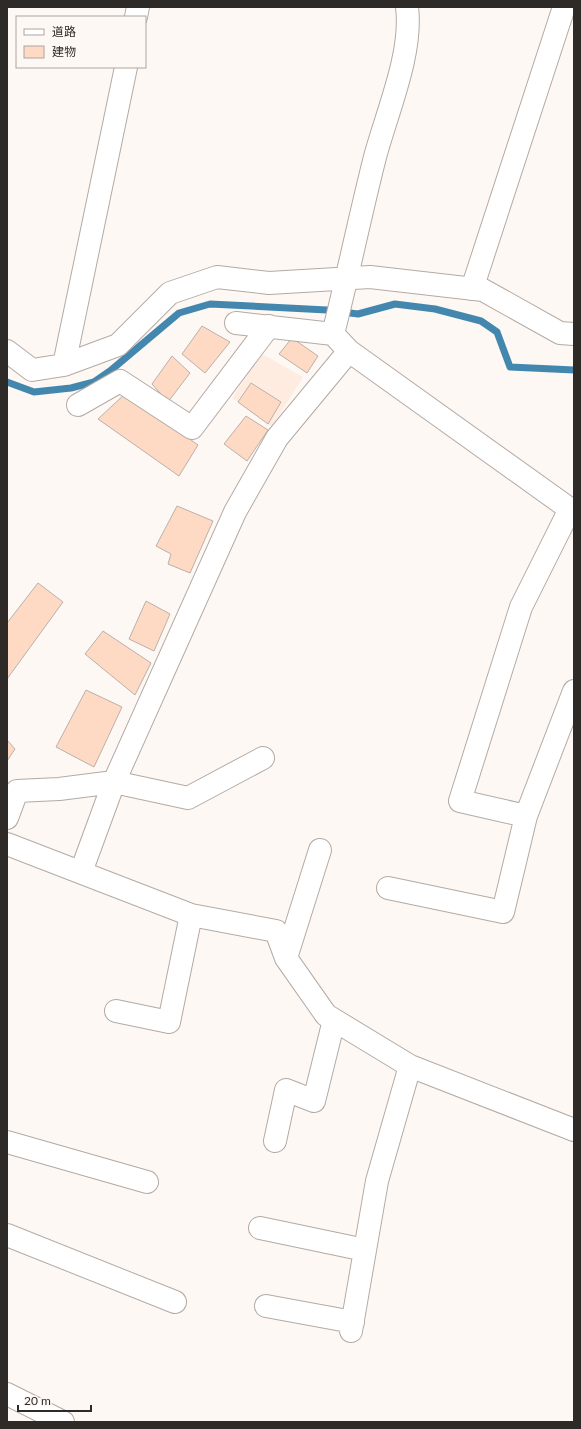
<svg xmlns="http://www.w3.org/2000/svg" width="581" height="1429" font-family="Lato,'Noto Sans JP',sans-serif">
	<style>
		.built { fill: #ffece1 }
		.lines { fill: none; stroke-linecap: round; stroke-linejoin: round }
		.stream { stroke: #4387af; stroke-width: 7 }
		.building { fill: #fed9c4; stroke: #bbb0aa }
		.minor-casing { stroke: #b4aaa4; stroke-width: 24 }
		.minor { stroke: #fff; stroke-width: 22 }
	</style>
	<rect width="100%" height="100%" fill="#fef8f4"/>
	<!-- built -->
	<path class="built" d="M262,354L303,377L272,427L232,398Z"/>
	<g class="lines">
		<!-- stream -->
		<path class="stream" d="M7,382L34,392L71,388L94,382L110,371L179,313L210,304L327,310L358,314L395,304L435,309L481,321L497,332L510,367L574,370"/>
	</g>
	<!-- building -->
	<path class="building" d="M202,326L230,342L205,373L182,354Z
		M292,338L318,356L307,373L279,354Z
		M172,356L190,373L168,402L152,384Z
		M251,383L281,402L268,424L238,402Z
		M126,393L198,445L179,476L98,419Z
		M246,416L268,430L247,461L224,444Z
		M177,506L213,521L190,573L168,564L171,554L156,546Z
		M38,583L63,602L7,679V623Z
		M146,601L170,614L154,651L129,639Z
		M103,631L151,663L135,695L85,654Z
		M86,690L122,707L94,767L56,747Z
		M7,740L15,749L7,761Z"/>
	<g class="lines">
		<!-- minor casing -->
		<g class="minor-casing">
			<path id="minor" d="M136,17L138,7
				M472,289L564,7
				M236,323L333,334
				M7,351L32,370L64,365L118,345L170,293L217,277L269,283L370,277L483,290L560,333L574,334
				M349,351L574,512
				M64,365L126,67
				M78,405L120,381L192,428L269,326
				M526,816L460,801L521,607L570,509
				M7,818L17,791L59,789L114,782L235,512L277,438L349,351L333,334C348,275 360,216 375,157C387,112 413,53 407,7
				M7,844L191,915L276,931L286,958L326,1015L410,1066L574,1130
				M81,872L114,782L188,798L263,758
				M388,888L503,912L526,816L574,691
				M286,958L320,850
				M116,1011L169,1022L191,915
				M275,1141L286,1090L314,1101L334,1020
				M7,1142L147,1182
				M260,1228L365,1250
				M7,1235L175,1302
				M266,1306L353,1322
				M351,1331L377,1181L410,1066
				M7,1394L63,1422"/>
		</g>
		<!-- minor -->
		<use href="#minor" class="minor"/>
	</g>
	<!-- border -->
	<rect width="581" height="1429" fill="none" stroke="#2e2a28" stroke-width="16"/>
	<!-- legend -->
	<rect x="16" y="16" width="130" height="52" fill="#fef8f4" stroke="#aba6a2"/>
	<rect x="24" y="29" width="20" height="6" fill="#ffffff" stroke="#aba6a2"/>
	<text x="52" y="36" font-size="12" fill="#2e2a28">道路</text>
	<rect x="24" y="46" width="20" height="12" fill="#fed9c4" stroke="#aba6a2"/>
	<text x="52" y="56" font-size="12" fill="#2e2a28">建物</text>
	<!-- scale -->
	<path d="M18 1405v6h73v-6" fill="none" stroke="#2e2a28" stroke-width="2"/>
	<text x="24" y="1405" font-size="12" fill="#2e2a28" stroke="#fef8f4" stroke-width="3" paint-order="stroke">20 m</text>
</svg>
